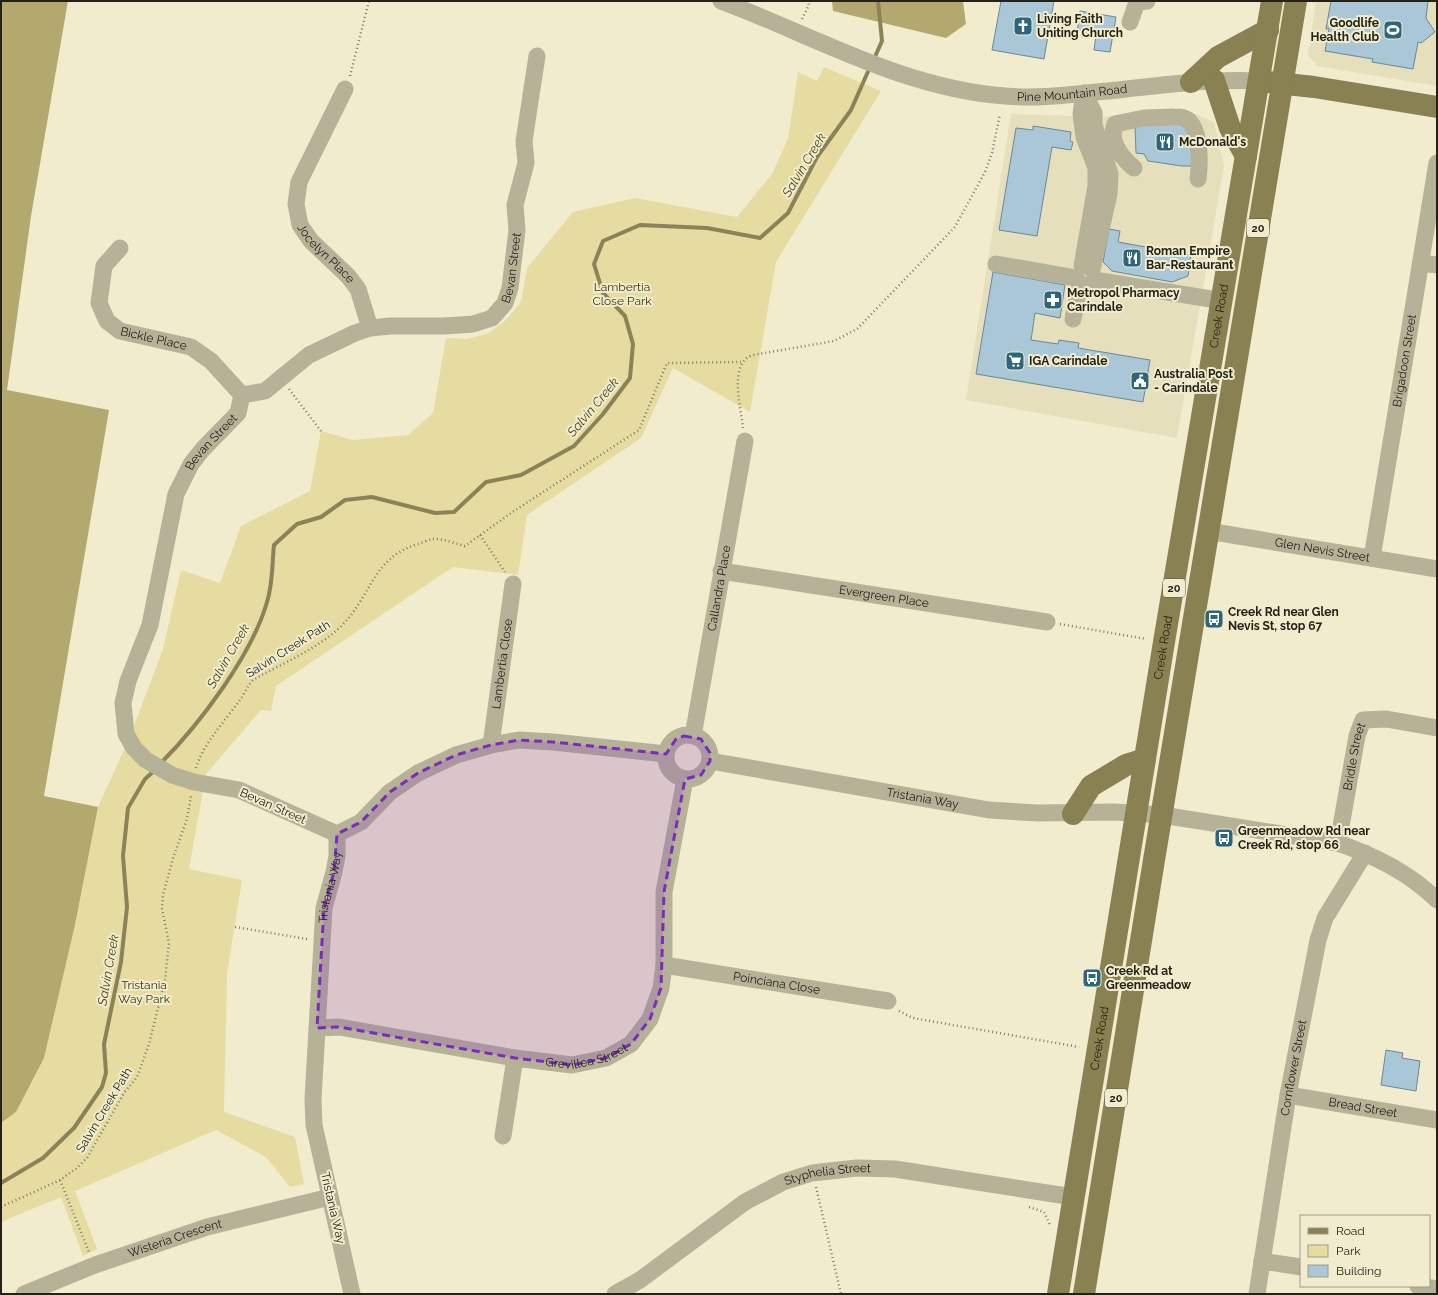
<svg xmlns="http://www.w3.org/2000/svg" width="1438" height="1295" font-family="Raleway,sans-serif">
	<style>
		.built { fill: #e5dfbb }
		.green { fill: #e6dca2 }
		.forest { fill: #b3a86d }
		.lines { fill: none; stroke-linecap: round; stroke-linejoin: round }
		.stream { stroke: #8b8357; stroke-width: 4 }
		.building { fill: #a9c7d7; stroke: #6b8896 }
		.path { stroke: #817e6a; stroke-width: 2.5; stroke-dasharray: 1 3; stroke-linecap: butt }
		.minor { stroke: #b6b298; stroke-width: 17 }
		.major { stroke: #898151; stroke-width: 22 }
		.marked { fill: #7b2cbf; fill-opacity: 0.2; stroke: #7b2cbf; stroke-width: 3; stroke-dasharray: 8 5; stroke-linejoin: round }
		.labels { text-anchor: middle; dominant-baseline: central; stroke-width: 4; stroke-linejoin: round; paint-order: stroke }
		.shield { fill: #f1ecce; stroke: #625f4e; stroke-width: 1 }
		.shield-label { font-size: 11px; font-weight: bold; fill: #242217 }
		.poi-label { font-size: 12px; font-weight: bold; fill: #242217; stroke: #f1ecce; text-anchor: start }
		.street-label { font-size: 12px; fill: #242217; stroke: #f1ecce }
		.park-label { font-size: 12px; fill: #3d3503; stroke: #f1ecce }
		.water-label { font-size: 13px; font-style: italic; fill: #4d4517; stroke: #f1ecce }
	</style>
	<rect width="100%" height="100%" fill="#f1ecce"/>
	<!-- built -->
	<path class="built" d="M1316,1H1437V86L1317,66L1308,55Z
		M1186,110L1214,122L1224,166L1177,438L966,400L1011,114L1099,117Z"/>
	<!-- green -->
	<path class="green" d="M824,67L881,91L776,262L750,412L673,368L641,438L527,515L518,575L453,567L276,686L271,711L261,710L206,774L189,869L242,880L227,974L224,1112L295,1137L304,1184L290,1187L266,1157L216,1130L75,1191L97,1249L83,1256L61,1197L1,1222V1123L16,1112L44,1058L75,925L98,807L129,739L163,649L181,570L220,583L241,526L310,491L321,431L353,440L408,435L433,413L446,338L467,339L489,333L507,319L521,302L527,268L573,212L635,198L737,217L772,174L788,139L798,72L817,81Z"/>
	<!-- forest -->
	<path class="forest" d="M1,1H68L31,216L7,390L109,410L44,796L98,807L75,925L44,1058L16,1112L1,1123Z
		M832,1H963L966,24L946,38L833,11Z"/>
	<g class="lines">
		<!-- stream -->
		<path class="stream" d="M874,59L882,41L878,1
			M160,764C199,725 252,655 267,602C273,584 272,563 274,545L297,524L321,517L345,500L372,497L435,513L454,512L486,482L521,475L574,446L603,414L630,378L633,344L625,316L603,293L594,264L603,241L640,225L707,228L760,238L788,213L817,157L851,110L870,67
			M1,1183L43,1158L74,1128L102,1087L106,1073L104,1044L121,962L127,907L123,856L128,808L145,779L154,771"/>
	</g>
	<!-- building -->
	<path class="building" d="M1001,1H1054L1044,59L992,50Z
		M1331,1H1428L1426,18L1435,32L1421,43L1418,42L1413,69L1372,62L1373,59L1325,51L1329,29H1326Z
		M1080,11L1116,17L1110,52L1094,50L1096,35L1077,32Z
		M1186,122L1196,166H1182L1148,161L1144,154L1136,153L1135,125Z
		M1033,126L1071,132L1070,141L1073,142L1071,150L1052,147L1037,236L999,230L1016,128L1033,130Z
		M1109,229L1120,231L1118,242L1191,255L1188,276L1172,282L1112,271L1103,262Z
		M993,272L1065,285L1060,318L1035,313L1031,340L1058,344L1059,340L1079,343L1078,348L1150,360L1143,402L976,374Z
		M1386,1050L1403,1053L1402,1058L1420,1061L1416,1091L1381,1085Z"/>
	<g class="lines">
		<!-- path -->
		<path class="path" d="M802,19L809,5L808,1
			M350,76L369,1
			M289,389L321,431
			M743,428C741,408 728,362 753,355L834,341L857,329L955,227L986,170L992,153L1000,114
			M480,535L505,572
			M1060,624L1146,639
			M196,768C202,746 226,719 240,700C245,693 247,686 253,680C281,664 313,651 337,630C371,601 370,558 418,544C422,543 428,540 432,539C442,538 456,544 465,546L514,511L639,430L667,363L741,362
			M235,927L307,939
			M899,1011L913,1018L1079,1047
			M60,1180L89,1252
			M816,1187L841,1294
			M1,1207L60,1180L77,1168L87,1158L124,1093L137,1077L149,1044L165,980L169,943L162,909L163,895L174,855L187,819L191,796
			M1029,1207L1044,1212L1050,1225"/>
		<!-- minor -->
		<g class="minor">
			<path id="s1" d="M721,1C815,36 904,89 1006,96C1041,99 1074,94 1108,91C1159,85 1209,79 1259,81"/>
			<path d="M1130,22L1137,2L1147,1"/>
			<path id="s2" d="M345,89L299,182L296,204L300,225L311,241L348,276L358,289L370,328"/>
			<path d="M1084,93L1094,113V125L1110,174L1109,194L1092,270"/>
			<path d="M1179,117C1202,118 1200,163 1198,179"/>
			<path d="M1134,168C1121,157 1108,142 1115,124L1144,118L1173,117"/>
			<path id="s3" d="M120,248L104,266L99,303L107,321L120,331L191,347L211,361L242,395"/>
			<path d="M1421,263L1437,265"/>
			<path d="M996,264L1076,278"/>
			<path d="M1082,266L1096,186V168L1084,137L1081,114L1084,93"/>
			<path d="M1094,280L1223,301"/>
			<path d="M1073,319L1080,283"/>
			<path id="s4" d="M1208,531L1437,569"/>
			<path id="s5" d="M1372,558L1437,163"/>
			<path id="s6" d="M721,571L1047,622"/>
			<circle cx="688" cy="757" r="22"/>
			<path id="s7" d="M693,736L745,441"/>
			<path id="s8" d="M491,745L513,584"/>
			<path id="s9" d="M710,761L989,810L1038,813L1114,812L1162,815L1338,843C1375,856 1408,872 1437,900"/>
			<path id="s10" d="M337,834L239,790L194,782L172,775L146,760L134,748L126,734L123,703L128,681L150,625L176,494L191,464L203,449L238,413L242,395L265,391L309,355L355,333L370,328L390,326H444L473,324L492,318L505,303L510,288L517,230L515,205L526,163L524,141L537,56"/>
			<path id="s11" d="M1338,843L1357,736L1363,720L1386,719L1437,728"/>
			<path id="s12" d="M664,965L888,1001"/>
			<path id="s13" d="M317,1028L339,1027L515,1058L572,1065L606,1058L631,1044L650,1019L661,988L664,965V892L685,779"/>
			<path id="s14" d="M1288,1095L1437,1120"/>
			<path d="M503,1136L515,1058"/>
			<path d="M1262,1261L1301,1267"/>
			<path d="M1418,1286L1437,1289"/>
			<path id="s15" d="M24,1294L95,1265L207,1227L330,1197"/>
			<path id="s16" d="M352,1294L314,1125L313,1099L324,908L334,872L337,856V834L361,822L390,792L418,773L456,755L491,745L519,740L553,742L666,754"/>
			<path id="s17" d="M615,1294L640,1280L745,1202L783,1182L812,1173L857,1168L895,1169L1073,1197"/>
			<path id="s18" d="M1257,1294L1288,1095L1318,940L1325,918L1365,853"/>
		</g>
		<!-- major -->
		<g class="major">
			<path d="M1214,80L1230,128L1246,156"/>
			<path d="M1191,82L1218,57L1268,30"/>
			<path d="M1268,82L1314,87L1437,107"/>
			<path d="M1073,814L1091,786L1126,765L1145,759"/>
			<path id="s19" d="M1058,1294L1164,642L1272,1"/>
			<path d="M1084,1294L1154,860L1296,1"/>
		</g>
	</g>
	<!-- marked area -->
	<path class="marked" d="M684,736L701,739L710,753V761L701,775L685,779L664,892L661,988L650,1019L631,1044L606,1058L572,1065L515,1058L339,1027L317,1028L324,908L334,872L337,834L361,822L390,792L418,773L456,755L491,745L519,740L553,742L666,754L676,739Z"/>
	<!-- icons -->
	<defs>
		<g id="church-square" transform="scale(1)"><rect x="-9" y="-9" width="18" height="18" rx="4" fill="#2b657e" stroke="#f1ecce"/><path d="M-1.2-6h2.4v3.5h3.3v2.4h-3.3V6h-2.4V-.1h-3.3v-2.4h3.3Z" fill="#fff"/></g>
		<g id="stadium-square" transform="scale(1)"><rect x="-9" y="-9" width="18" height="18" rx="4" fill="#2b657e" stroke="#f1ecce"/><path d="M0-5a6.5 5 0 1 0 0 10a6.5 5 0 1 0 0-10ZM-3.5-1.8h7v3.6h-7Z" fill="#fff"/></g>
		<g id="restaurant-square" transform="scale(1)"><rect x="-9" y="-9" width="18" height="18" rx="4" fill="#2b657e" stroke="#f1ecce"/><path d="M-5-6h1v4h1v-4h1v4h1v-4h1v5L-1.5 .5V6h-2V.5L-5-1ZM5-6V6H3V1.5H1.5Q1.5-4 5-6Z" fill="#fff"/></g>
		<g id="pharmacy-square" transform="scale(1)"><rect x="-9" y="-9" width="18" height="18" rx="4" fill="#2b657e" stroke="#f1ecce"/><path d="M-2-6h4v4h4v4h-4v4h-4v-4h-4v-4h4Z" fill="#fff"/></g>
		<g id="supermarket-square" transform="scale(1)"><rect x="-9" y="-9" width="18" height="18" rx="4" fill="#2b657e" stroke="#f1ecce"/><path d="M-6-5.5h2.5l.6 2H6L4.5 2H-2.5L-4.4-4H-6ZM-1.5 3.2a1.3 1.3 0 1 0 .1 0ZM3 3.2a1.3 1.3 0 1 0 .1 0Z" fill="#fff"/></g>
		<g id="civic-square" transform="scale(1)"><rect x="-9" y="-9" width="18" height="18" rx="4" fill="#2b657e" stroke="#f1ecce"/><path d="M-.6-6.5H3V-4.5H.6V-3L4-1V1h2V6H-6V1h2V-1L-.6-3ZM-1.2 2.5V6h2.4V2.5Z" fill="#fff"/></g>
		<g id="bus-square" transform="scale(1)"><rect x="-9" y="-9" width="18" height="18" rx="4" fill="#2b657e" stroke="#f1ecce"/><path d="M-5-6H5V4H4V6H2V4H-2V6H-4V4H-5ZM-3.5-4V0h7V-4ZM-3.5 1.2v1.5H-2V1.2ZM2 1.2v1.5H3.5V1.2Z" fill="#fff"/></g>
	</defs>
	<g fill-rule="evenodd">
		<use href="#church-square" x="1023" y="26"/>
		<use href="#stadium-square" x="1393" y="30"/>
		<use href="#restaurant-square" x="1165" y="142"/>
		<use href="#restaurant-square" x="1132" y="258"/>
		<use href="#pharmacy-square" x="1053" y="300"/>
		<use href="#supermarket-square" x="1015" y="361"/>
		<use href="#civic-square" x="1140" y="381"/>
		<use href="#bus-square" x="1214" y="619"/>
		<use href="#bus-square" x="1224" y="838"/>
		<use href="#bus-square" x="1092" y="978"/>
	</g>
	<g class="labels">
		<!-- shield labels -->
		<g class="shield">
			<rect x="1247" y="219" width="22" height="18" rx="3"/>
			<rect x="1163" y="579" width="22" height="18" rx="3"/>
			<rect x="1105" y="1089" width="22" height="18" rx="3"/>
		</g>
		<g class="shield-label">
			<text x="1258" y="228">20</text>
			<text x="1174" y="588">20</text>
			<text x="1116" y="1098">20</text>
		</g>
		<!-- poi labels -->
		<g class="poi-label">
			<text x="1037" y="19">Living Faith<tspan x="1037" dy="14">Uniting Church</tspan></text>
			<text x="1379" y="23" text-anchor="end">Goodlife<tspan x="1379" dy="14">Health Club</tspan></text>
			<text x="1179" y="142">McDonald's</text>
			<text x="1146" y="251">Roman Empire<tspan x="1146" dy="14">Bar-Restaurant</tspan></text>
			<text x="1067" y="293">Metropol Pharmacy<tspan x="1067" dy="14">Carindale</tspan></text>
			<text x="1029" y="361">IGA Carindale</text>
			<text x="1154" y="374">Australia Post<tspan x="1154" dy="14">- Carindale</tspan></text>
			<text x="1228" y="612">Creek Rd near Glen<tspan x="1228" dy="14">Nevis St, stop 67</tspan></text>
			<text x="1238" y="831">Greenmeadow Rd near<tspan x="1238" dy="14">Creek Rd, stop 66</tspan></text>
			<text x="1106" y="971">Creek Rd at<tspan x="1106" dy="14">Greenmeadow</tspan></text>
		</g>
		<!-- street labels -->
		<g class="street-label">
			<text stroke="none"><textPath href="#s1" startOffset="368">Pine Mountain Road</textPath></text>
			<text stroke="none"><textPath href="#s2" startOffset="186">Jocelyn Place</textPath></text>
			<text stroke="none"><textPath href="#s10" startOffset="934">Bevan Street</textPath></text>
			<text stroke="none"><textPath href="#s19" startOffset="991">Creek Road</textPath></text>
			<text stroke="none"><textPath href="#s3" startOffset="132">Bickle Place</textPath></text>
			<text stroke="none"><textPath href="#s5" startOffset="200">Brigadoon Street</textPath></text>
			<text stroke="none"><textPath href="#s10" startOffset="550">Bevan Street</textPath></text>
			<text stroke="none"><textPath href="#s4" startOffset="116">Glen Nevis Street</textPath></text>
			<text stroke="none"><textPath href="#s7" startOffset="150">Callandra Place</textPath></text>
			<text stroke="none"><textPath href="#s6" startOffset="165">Evergreen Place</textPath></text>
			<text stroke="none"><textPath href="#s19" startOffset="655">Creek Road</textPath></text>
			<text transform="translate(288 649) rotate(-32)">Salvin Creek Path</text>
			<text stroke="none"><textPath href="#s8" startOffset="82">Lambertia Close</textPath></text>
			<text stroke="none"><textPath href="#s11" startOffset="88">Bridle Street</textPath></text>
			<text stroke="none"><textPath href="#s9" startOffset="216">Tristania Way</textPath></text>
			<text transform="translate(273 806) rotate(24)">Bevan Street</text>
			<text stroke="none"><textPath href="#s16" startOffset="412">Tristania Way</textPath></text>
			<text stroke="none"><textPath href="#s12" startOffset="114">Poinciana Close</textPath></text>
			<text stroke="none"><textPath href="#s19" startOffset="259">Creek Road</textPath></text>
			<text stroke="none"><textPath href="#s13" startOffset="274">Grevillea Street</textPath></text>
			<text stroke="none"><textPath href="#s18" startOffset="229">Cornflower Street</textPath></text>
			<text stroke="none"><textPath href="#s14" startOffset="76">Bread Street</textPath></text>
			<text transform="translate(104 1110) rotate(-59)">Salvin Creek Path</text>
			<text stroke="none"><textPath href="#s17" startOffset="248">Styphelia Street</textPath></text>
			<text transform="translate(333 1208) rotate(77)">Tristania Way</text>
			<text stroke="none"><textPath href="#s15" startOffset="161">Wisteria Crescent</textPath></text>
		</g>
		<!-- park labels -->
		<g class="park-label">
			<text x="622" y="287">Lambertia<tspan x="622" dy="14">Close Park</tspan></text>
			<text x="144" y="985">Tristania<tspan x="144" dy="14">Way Park</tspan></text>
		</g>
		<!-- water labels -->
		<g class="water-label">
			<text transform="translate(804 165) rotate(-59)">Salvin Creek</text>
			<text transform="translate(593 407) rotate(-50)">Salvin Creek</text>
			<text transform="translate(228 656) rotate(-60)">Salvin Creek</text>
			<text transform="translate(108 970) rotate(-80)">Salvin Creek</text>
		</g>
	</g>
	<!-- border -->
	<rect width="1438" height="1295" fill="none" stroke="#242217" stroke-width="4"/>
	<!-- legend -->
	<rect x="1300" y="1215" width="130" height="72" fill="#f1ecce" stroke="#9f9b85"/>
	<rect x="1308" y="1228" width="20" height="6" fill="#898151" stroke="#9f9b85"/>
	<text x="1336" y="1235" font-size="12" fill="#242217">Road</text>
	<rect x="1308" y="1245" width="20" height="12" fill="#e6dca2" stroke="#9f9b85"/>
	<text x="1336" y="1255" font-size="12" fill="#242217">Park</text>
	<rect x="1308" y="1265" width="20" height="12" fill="#a9c7d7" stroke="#9f9b85"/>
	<text x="1336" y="1275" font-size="12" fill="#242217">Building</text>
</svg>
